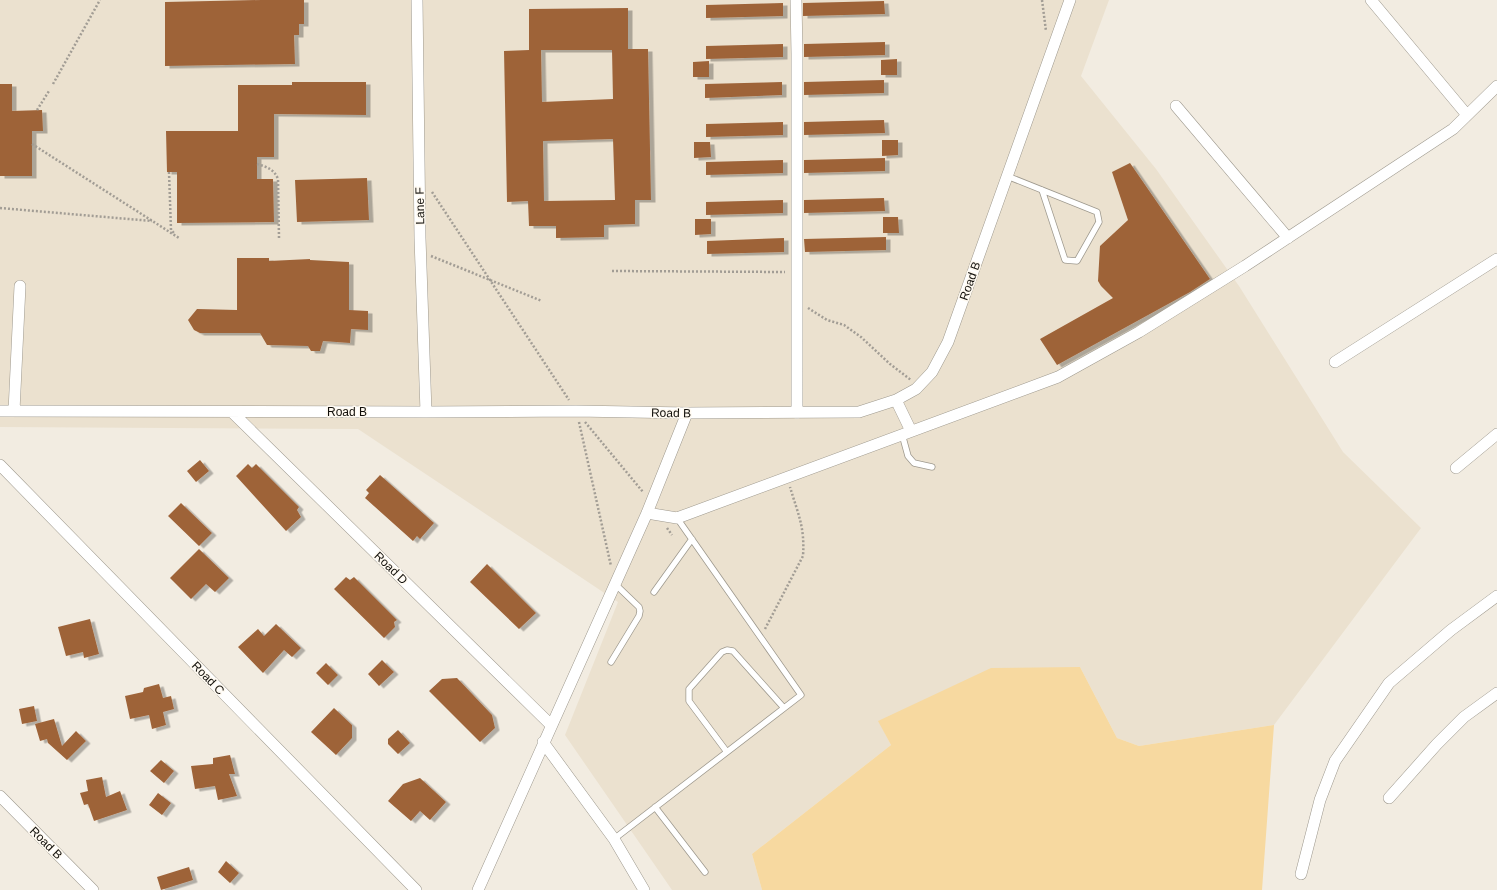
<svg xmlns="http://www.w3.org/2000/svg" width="1497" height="890" font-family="Helvetica,sans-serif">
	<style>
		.built { fill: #ebe1cf }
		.green { fill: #f7d9a0 }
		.building { fill: #9e6339; fill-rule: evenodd; filter: url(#shadow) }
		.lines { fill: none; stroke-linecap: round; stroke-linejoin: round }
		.service-casing { stroke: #9e998e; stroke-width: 7 }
		.minor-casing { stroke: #9e998e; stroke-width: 12 }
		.path { stroke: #a29d95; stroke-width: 2.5; stroke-dasharray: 2 2; stroke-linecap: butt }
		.service { stroke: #fff; stroke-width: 5.5 }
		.minor { stroke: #fff; stroke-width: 11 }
		.labels { text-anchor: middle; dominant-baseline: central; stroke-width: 3; stroke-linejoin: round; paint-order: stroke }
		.street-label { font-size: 12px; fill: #110f0b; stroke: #fffaf1 }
	</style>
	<defs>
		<filter id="shadow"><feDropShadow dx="4.5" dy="2.5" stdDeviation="0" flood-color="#0004"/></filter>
	</defs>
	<rect width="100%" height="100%" fill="#f2ece1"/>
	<!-- built -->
	<path class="built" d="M0,0H1109L1081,76L1156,169L1239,286L1343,452L1421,528L1274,725L1139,746L1117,738L1080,667L879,721L891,745L752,854L762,890H672L565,735L618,602L358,429L0,427Z"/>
	<!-- green -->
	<path class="green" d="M1080,667L1117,738L1139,746L1274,725L1262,890H762L752,854L891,745L878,721L991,668Z"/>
	<!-- building -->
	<path class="building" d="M262,0H304V24H299V35H294L295,64L165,66V2Z
		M884,1L885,14L803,16V3Z
		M783,3V16L706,18V5Z
		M628,8V49H648L651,200H635V224L604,225V237L556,238V226H529L528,201L507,202L504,51L529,50V9ZM541,50H612L613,99L542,102ZM613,139L615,200L544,201L543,141Z
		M885,42V55L804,57V44Z
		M783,44V57L706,59V46Z
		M897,59V75H881V60Z
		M709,61V77H693V62Z
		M884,80V93L804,95V82Z
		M292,82H366V115L274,114V157H257V179H273L274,222L177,223V172H167L166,131H238V85H292Z
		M782,82V95L705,98V84Z
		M0,84H12V111L42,110L43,131H32V176H0Z
		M884,120L885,133L804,135V122Z
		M783,122V135L706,137V124Z
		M882,140H898V155L882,156Z
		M694,142H710L711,157L694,158Z
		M885,158V171L804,173V160Z
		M783,160V173L706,175V162Z
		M1130,163L1210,279L1190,292L1057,365L1040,339L1113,298L1101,286L1098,281L1100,246L1128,220L1112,172Z
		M367,178L369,220L297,222L295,180Z
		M884,198L885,211L804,213V200Z
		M783,200V213L706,215V202Z
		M883,217H898L899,233H883Z
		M695,219H711V234L695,235Z
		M886,237V250L805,252L804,239Z
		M784,238V252L707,254V241Z
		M237,258H269V261L310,259V260L349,262V310L368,311V330L351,329L350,343L323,341L320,351H311L308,346L267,345L260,333H200L194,330L188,320L197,309L237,310Z
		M200,460L209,471L196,482L187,471Z
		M248,464L252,468L256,464L299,507L297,510L301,517L286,531L236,476Z
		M380,475L434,523L420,539L417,536L413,541L365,498L369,493L366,490Z
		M181,503L212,533L199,546L168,516Z
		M199,549L229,578L215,592L206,584L191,599L170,578Z
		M487,564L536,613L519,629L470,582Z
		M346,577L350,580L354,577L397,620L394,622L395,627L384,638L334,589Z
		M90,619L99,654L84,658L83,652L66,656L58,627Z
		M276,624L301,648L292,657L284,650L263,673L238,647L258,629L264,636Z
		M382,660L394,672L379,686L368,674Z
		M326,663L338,675L328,685L316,673Z
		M457,678L492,715L495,728L480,742L429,691L442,679Z
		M159,684L163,698L171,696L174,709L163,712L166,725L152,729L149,715L130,719L125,696L143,692L144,688Z
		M34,706L37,721L22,724L19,709Z
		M334,708L352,725V738L336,755L311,732Z
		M54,719L62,746L76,731L86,741L67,760L48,743L47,739L40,741L35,724Z
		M398,730L410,743L398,754L388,744V739Z
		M230,755L235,774H229L237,796L218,800L215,786L195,789L191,766L213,764V758Z
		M161,760L174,771L164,783L150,771Z
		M102,777L106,797L120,791L127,810L94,821L88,804L84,805L80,793L88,791L86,780Z
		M420,778L446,802L430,820L420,811L411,821L388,801L403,784Z
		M158,793L171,803L162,815L149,805Z
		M226,861L239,873L230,883L218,872Z
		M189,867L193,880L161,890L157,877Z"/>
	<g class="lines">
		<!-- service casing -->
		<g class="service-casing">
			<path id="service" d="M1007,176L1097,212L1099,222L1077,261L1065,260L1042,190
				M902,434L908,456L914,463L932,467
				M654,592L692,539
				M611,662L639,616L640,611L639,607L615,584
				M727,752L689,701V689L722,652L727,650L733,651L784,708
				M655,807L705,872
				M614,839L801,695L677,518"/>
		</g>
		<!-- minor casing -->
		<g class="minor-casing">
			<path id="minor" d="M417,0L420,238L426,412
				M796,0L797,54V413
				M1371,0L1467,115
				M1176,106L1288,238
				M1335,362L1497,259
				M896,400L911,431
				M0,411L426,412L576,411L687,413L859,412L896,400L916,389L932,372L948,342L1070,0
				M14,411L20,286
				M232,412L551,725
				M0,465L416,890
				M1456,468L1497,434
				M647,513L677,518L1058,377L1139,332L1245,266L1453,129L1497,86
				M543,742L614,839L644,890
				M0,796L93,890
				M1389,798L1437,744L1464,717L1497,693
				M1301,874L1320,800L1335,761L1389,683L1451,630L1497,596
				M478,890L647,513L687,413"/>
		</g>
		<!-- path -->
		<path class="path" d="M1042,0L1046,31
			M53,84L100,0
			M37,110L49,91
			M32,144L179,238
			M257,164C267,167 274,169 278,179L279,238
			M169,172L171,230L175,234
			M432,192L569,400
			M0,208L152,221
			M431,256L542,301
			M612,271L785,272
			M808,308L827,320L844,325L861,337L890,364L911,380
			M579,422L611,566
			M585,422L643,492
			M667,528L672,535
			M765,629L803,556C805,527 798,514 790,487"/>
		<!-- service -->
		<use href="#service" class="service"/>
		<!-- minor -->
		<use href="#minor" class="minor"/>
	</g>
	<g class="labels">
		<!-- street labels -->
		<g class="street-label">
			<text transform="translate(420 206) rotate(-91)">Lane F</text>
			<text transform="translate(970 281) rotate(-70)">Road B</text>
			<text x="347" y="412">Road B</text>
			<text transform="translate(671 413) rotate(1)">Road B</text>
			<text transform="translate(391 568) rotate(44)">Road D</text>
			<text transform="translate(208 678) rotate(46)">Road C</text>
			<text transform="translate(46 843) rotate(45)">Road B</text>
		</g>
	</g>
</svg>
